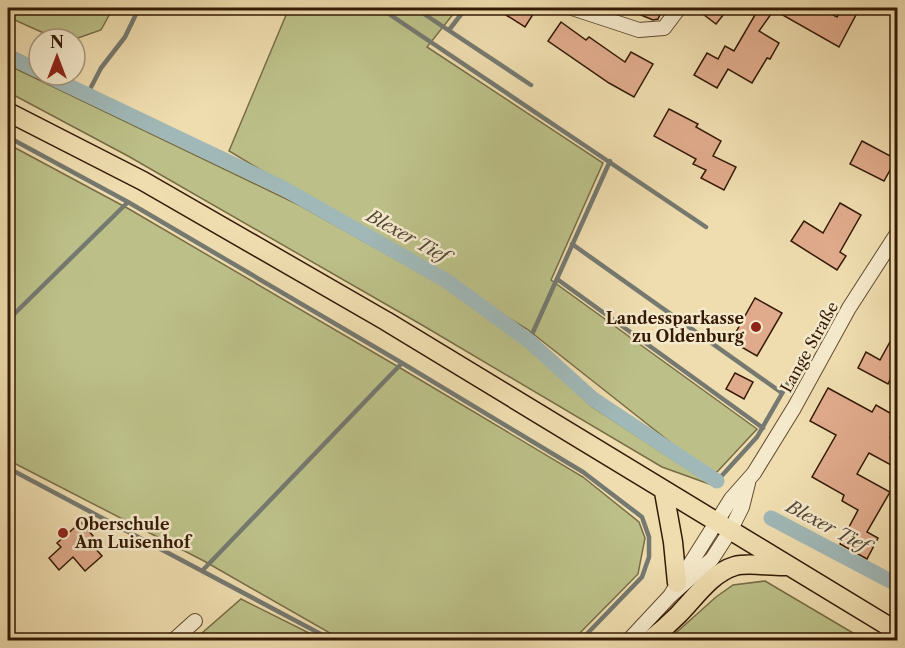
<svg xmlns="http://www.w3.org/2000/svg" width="905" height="648" font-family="'Libre Caslon Text',serif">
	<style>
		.green { fill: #bcc088; stroke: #786d46; stroke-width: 1.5 }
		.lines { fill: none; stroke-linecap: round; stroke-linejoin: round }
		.stream { stroke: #757970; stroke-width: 4.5 }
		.canal { stroke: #a0b8b7; stroke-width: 15 }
		.building { fill: #e0ab8c; stroke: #341a05; stroke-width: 1.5 }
		.minor-casing { stroke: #634b30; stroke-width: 16 }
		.major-casing { stroke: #341a05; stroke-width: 21 }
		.minor { stroke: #f5e9cb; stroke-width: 14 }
		.major { stroke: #efddaf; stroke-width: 18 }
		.poi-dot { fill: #8f2418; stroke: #f5e9cb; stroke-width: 2 }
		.labels { text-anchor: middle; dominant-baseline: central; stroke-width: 5; stroke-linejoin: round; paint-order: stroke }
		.poi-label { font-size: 16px; font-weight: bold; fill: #341a05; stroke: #f5e9cb; text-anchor: end }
		.street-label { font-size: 16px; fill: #341a05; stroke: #f5e9cb }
		.water-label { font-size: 18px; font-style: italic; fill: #54493a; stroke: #f5e9cb }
	</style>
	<rect width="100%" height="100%" fill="#efddaf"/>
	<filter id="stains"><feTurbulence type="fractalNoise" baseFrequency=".00333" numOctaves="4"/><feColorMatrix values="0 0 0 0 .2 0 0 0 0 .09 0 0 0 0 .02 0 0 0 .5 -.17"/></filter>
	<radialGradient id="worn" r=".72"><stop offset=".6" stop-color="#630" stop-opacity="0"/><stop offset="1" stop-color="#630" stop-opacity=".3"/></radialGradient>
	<!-- green -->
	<path class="green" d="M8,8H113L101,30L75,39H57L8,17Z
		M289,8H458L427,47L603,163L551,280L757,429L717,472H708L527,329L229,151Z
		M8,65L301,206L440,284L520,340L591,406L712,485L662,467L422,325L128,156L8,92Z
		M8,144L129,209L402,369L583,477L639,522L645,538L638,574L573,640H342L204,561L8,460Z
		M765,581L865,640H668L716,597L733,585Z
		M241,599L317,637L314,640H194Z"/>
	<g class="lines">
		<!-- stream -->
		<path class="stream" d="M380,8L706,227
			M415,8L531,85
			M449,30L466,8
			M87,95L101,68L125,37L139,8
			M8,137L128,202L402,363L583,472L642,517L649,537V557L642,577L581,640
			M572,244L782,393
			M557,279L763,428
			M8,320L128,202
			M529,341L610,161
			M8,468L332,640
			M717,481L757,437L799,364
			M202,571L402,363"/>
		<!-- canal -->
		<path class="canal" d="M8,56L39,71
			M46,75L283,188L447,281L529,341L593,399L717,481
			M771,518L898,585"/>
	</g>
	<!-- building -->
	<path class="building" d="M495,8H537L525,27Z
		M624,8H663L658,19L653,20Z
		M695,8H715L724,14L716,24Z
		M759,8H820L837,17L842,8H851L858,11L839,47L774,10L759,31L779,43L770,59L767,58L752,83L728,69L717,88L694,75L707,53L718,59L725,46L734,51Z
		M561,22L586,40L589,37L625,62L631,52L653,64L634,97L609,83L548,41Z
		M669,109L698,124L696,127L721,141L713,156L736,167L724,190L701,178L706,170L693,164L696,159L654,136Z
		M862,141L896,159L884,181L850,164Z
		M840,203L861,215L840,252L846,256L837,270L791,241L804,221L823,233Z
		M755,298L782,313L757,356L731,341Z
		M897,329V366L888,384L858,368L866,352L880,360Z
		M735,373L753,382L744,399L726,389Z
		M828,388L872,412L876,405L897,417V425L890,438L897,442V453L891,465L869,453L857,474L890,492L867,532L878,538L867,559L840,544L858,510L842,501L844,495L812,477L836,435L810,421Z
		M81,522L93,536L88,540L102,556L85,571L73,557L59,570L49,558L61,547L57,543Z"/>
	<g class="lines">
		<!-- minor casing -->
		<g class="minor-casing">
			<path id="minor" d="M572,8L639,30L664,28L679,8
				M670,596L731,499L754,473L794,408L849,308L898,232
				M174,640L195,621
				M629,640L670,596L712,559L730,531L742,507L748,483"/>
		</g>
		<!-- major casing -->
		<g class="major-casing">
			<path id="major" d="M8,112L143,181L386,321L898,632
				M664,492L673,542L677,583
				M650,640C660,632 669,624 678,615C695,598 711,573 735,566C749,562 772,567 787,566"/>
		</g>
		<!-- minor -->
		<use href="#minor" class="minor"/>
		<!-- major -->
		<use href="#major" class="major"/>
	</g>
	<!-- markers -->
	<g class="poi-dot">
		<circle cx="756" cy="327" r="6"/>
		<circle cx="63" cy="533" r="6"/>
	</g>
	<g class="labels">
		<!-- poi labels -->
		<g class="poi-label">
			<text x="744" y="318">Landessparkasse<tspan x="744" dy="18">zu Oldenburg</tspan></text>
			<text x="75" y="524" text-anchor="start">Oberschule<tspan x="75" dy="18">Am Luisenhof</tspan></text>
		</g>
		<!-- street labels -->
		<g class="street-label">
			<text transform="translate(809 347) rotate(-61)">Lange Straße</text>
		</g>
		<!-- water labels -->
		<g class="water-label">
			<text transform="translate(407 236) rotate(29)">Blexer Tief</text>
			<text transform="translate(827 526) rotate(28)">Blexer Tief</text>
		</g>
	</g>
	<!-- margin -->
	<rect width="905" height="648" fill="none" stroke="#efddaf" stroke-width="30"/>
	<rect x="9" y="9" width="887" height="630" fill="none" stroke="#341a05" stroke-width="3"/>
	<rect x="15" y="15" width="875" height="618" fill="none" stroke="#341a05" stroke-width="1.5"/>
	<!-- north arrow -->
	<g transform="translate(57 57)"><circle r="28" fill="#f5e9cb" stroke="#a8967c" stroke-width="1.5"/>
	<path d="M0-4.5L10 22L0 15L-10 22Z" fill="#8f2418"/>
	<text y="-9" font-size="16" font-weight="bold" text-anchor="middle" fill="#341a05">N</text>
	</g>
	<rect width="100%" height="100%" filter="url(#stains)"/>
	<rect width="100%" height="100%" fill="url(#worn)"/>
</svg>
